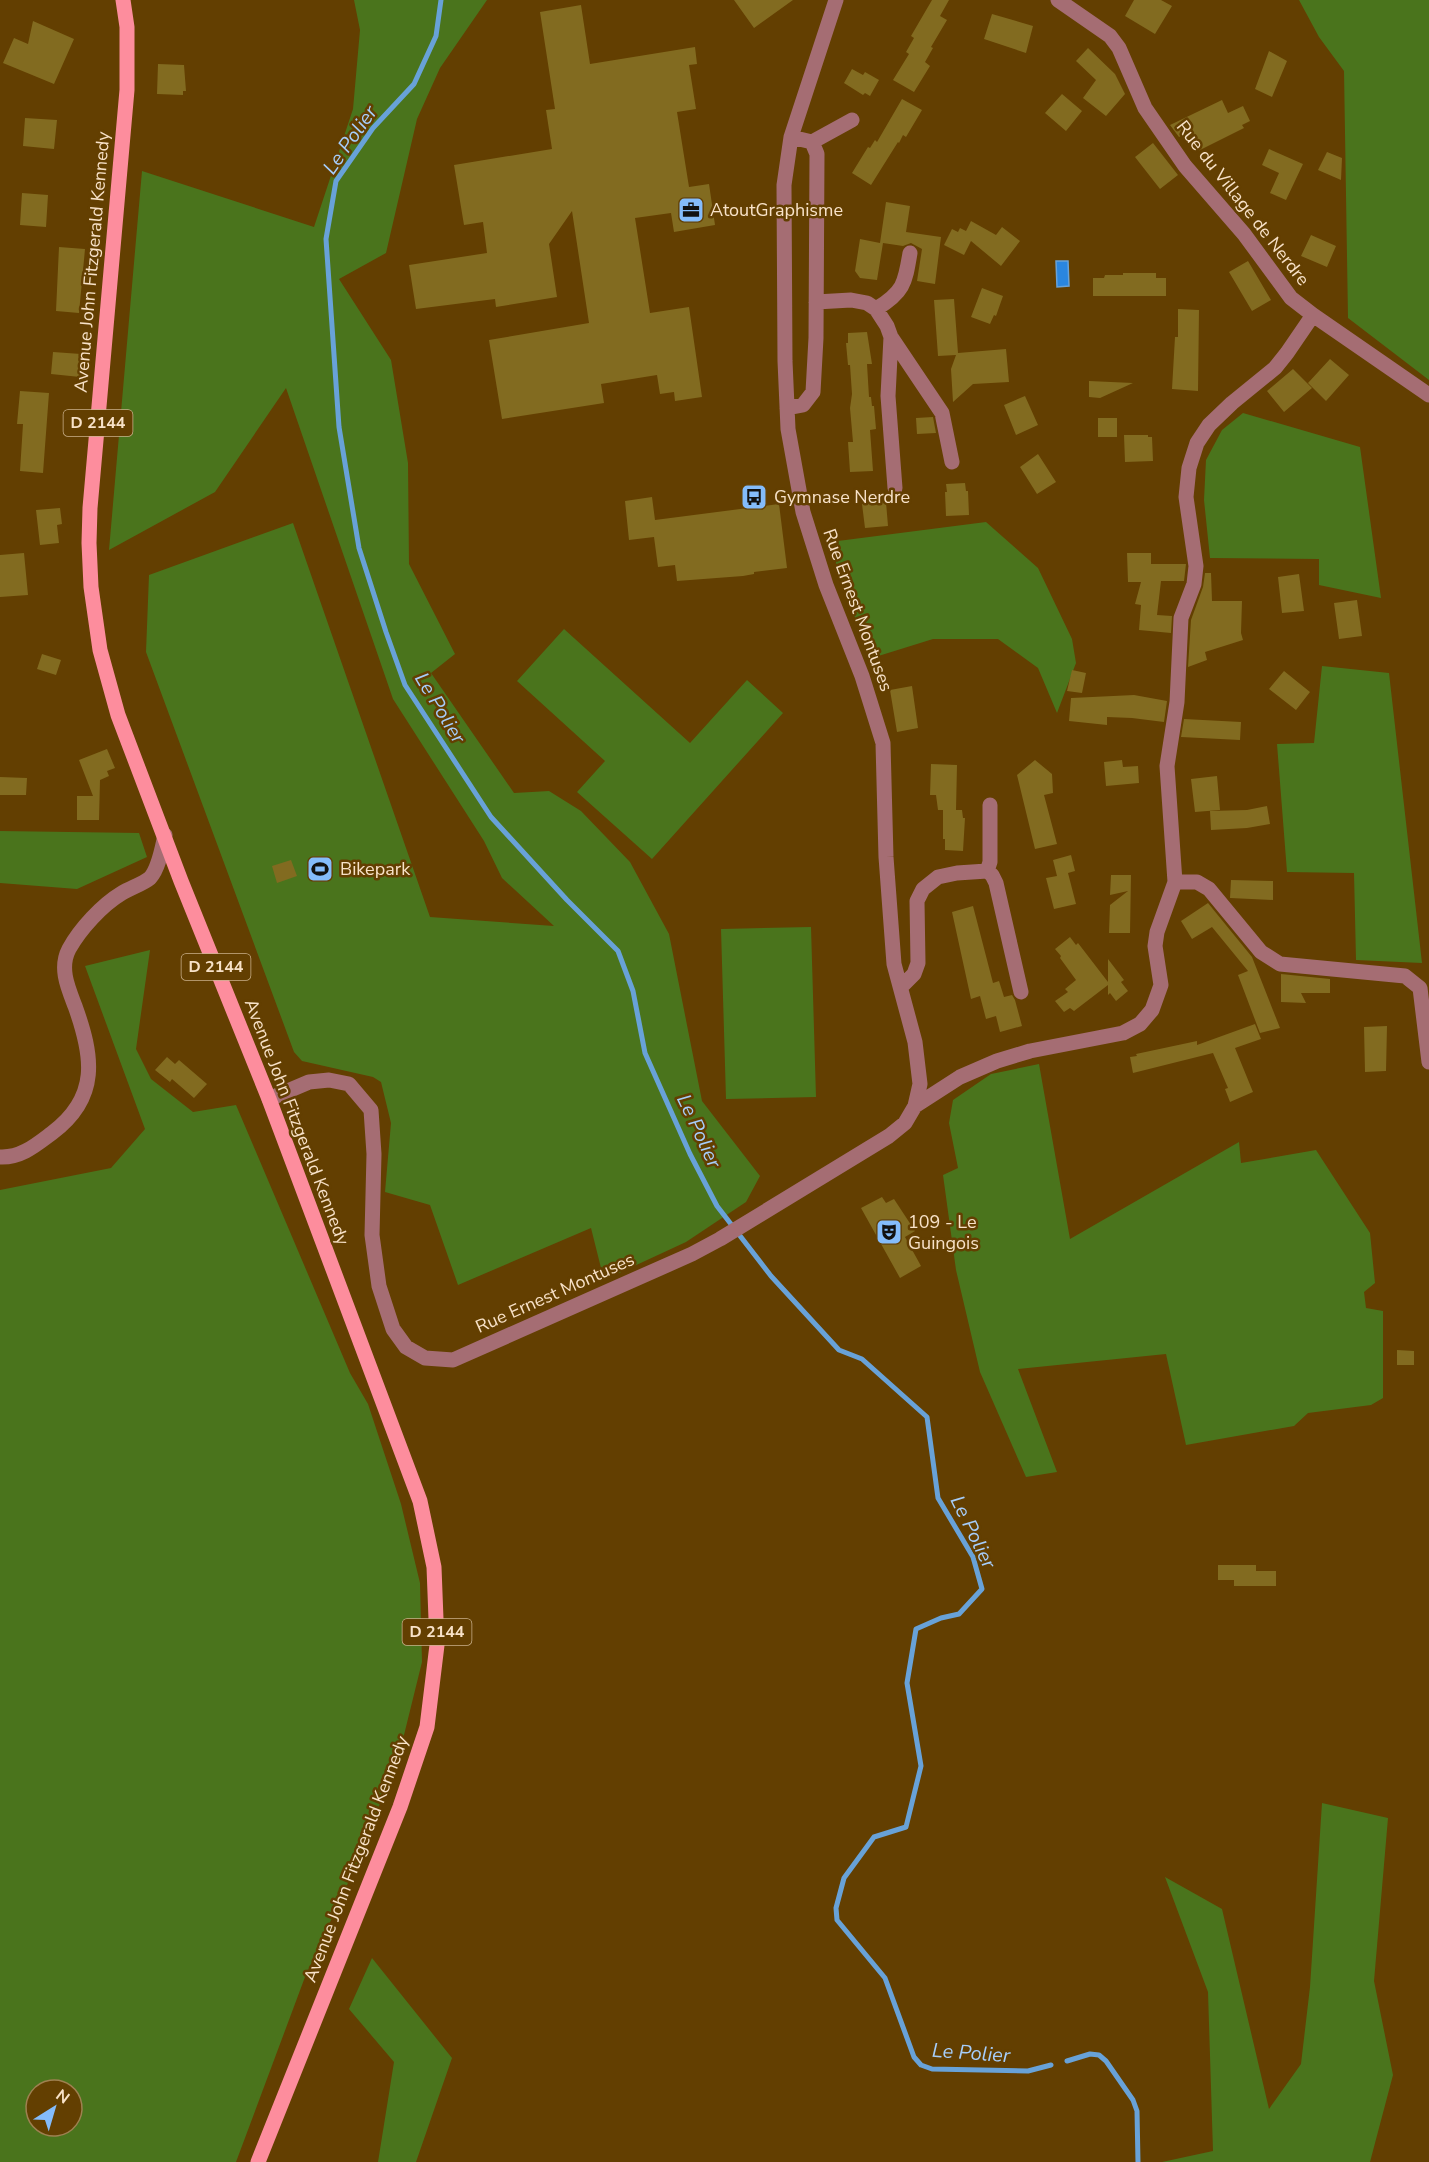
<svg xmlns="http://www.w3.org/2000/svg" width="1429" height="2162" font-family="'Nunito Sans',sans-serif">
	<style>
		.green { fill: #4a741c; fill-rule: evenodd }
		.water { fill: #2a86df; stroke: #68a2d8; stroke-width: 1.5 }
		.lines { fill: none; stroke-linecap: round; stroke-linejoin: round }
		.stream { stroke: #68a2d8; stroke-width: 5 }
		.building { fill: #826b20 }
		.minor { stroke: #a56d73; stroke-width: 15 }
		.major { stroke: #fd8d9d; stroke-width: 15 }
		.labels { text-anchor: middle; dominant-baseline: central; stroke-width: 5; stroke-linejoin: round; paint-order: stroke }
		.shield { fill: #633f01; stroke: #cbb18c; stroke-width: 1.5 }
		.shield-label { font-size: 16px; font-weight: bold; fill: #f8e2c8 }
		.street-label { font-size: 18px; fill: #f8e2c8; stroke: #633f01 }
		.poi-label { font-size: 18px; fill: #f8e2c8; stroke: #633f01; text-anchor: start }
		.water-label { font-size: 20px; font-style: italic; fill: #a6cdfa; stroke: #633f01 }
	</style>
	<rect width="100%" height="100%" fill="#633f01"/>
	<!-- green -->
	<path class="green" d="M354,0H487L440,68L417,119L386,253L339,279L391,360L408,463L409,564L455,654L431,673L514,793L549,791L581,811L630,862L669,934L702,1101L760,1176L746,1202L686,1242L604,1280L591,1228L458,1285L430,1205L385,1192L391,1123L381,1082L373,1077L302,1061L294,1052L146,652L149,575L293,523L430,917L554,926L502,878L484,841L393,699L286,388L215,492L109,550L142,171L314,227L353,109L360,30Z
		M1299,0H1429V380L1348,318L1344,71L1319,37Z
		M1243,413L1360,447L1381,598L1319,585V559L1210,558L1204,500L1206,460L1222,430Z
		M986,522L1038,568L1072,639L1076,663L1057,713L1038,668L998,639H933L872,658L845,594L830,542Z
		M564,629L690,743L747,680L783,713L652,859L577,792L605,761L517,681Z
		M1322,666L1389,673L1422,963L1356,960L1354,873L1287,872L1277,744L1314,743Z
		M0,831L139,833L147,857L77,889L0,883Z
		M811,927L816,1097L726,1099L721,929Z
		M150,950L136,1049L151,1079L193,1112L236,1105L350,1373L368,1404L401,1504L420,1583L422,1662L403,1739L364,1848L305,1977L236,2162H0V1190L111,1168L145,1129L85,966ZM36,2090H72V2126H36Z
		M1039,1064L1070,1239L1239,1142L1241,1163L1316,1150L1370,1233L1375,1283L1364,1292L1366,1308L1383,1311V1398L1371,1405L1308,1413L1294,1426L1186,1445L1166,1354L1018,1369L1057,1472L1026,1477L980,1372L956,1270L943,1175L958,1168L949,1123L953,1100L991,1074Z
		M1322,1803L1388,1818L1374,1981L1393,2075L1370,2162H1162L1213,2151L1208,1992L1165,1877L1222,1909L1269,2109L1301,2064L1310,1987Z
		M372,1958L452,2058L416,2162H378L394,2062L349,2009Z"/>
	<!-- water -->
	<path class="water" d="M1056,261H1068L1069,286L1057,287Z"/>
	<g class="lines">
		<!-- stream -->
		<path class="stream" d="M441,0L436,36L414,84L373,128L336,181L326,239L339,427L359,548L386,632L405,685L491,817L567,900L618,951L633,991L645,1053L690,1154L717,1206L771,1276L839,1350L862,1359L927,1417L938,1498L973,1557L982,1589L959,1614L941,1618L916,1629L907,1683L921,1766L906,1827L874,1837L844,1878L836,1908L837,1920L885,1978L914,2057L921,2065L932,2069L1028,2071L1051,2065
			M1067,2061L1090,2054L1099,2055L1106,2061L1133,2100L1137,2111L1138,2162"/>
	</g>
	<!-- building -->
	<path class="building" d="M734,0H793L754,28Z
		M932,0H949L940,16L947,20L931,47L933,48L925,62L930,66L914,92L893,80L909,54L906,52L914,38L911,36Z
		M1134,0H1161L1172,6L1155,34L1125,16Z
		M581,5L590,64L695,47L697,64L689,65L696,109L677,112L689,187L709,184L715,225L674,232L671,213L635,218L650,313L689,307L702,397L675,401L674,392L660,394L657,375L601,384L604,403L502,419L489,340L589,323L572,211L549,244L557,297L496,307L495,299L416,309L409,265L487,253L483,222L464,225L454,165L552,149L546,110L555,109L540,12Z
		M992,14L1033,26L1026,53L984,39Z
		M33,21L74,39L54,84L3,63L14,38L28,44Z
		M1088,48L1115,74L1125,94L1106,116L1083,98L1096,80L1076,61Z
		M1269,51L1287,61L1272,97L1255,89Z
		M158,64L184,65L186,91H183V95L157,94Z
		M852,69L863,75L865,72L879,80L870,96L865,93L863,95L844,83Z
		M1062,94L1082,111L1066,131L1045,113Z
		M902,99L922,110L906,137L903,135L899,143L898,142L871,185L852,173L868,147L870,148L875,140L877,142Z
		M1222,100L1228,113L1243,106L1250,121L1242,125L1244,128L1198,151L1188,132L1179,137L1170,125Z
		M25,118L57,120L54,149L23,146Z
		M1153,143L1178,175L1160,189L1135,157Z
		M1269,149L1303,164L1286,200L1270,193L1279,173L1262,165Z
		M1327,152L1342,158L1341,180L1318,170Z
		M22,193L48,195L46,227L20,225Z
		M886,202L910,206L906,232L941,237L935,284L917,281L922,249L911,243L903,246L883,243L877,280L860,278L855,271L860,239L880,243Z
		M971,221L996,235L1002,227L1020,241L1001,266L971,241L964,255L944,245L952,229L958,232L960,228L966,231Z
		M1311,235L1336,246L1327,267L1301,256Z
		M59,247L85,249L79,313L56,311Z
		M1248,261L1271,300L1252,311L1229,272Z
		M1123,273H1156V278H1166V296H1093V278H1104L1105,275H1123Z
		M982,288L1003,296L996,316L994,315L990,324L971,317Z
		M954,299L958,353L1006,349L1009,382L973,384L953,402L951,369L956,355L938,356L934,300Z
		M1178,309L1199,310L1198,391L1172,389L1175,337H1178Z
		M867,332L872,364H867L869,397H871L872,406H874L876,429L870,430L873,471L850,472L848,442H853L850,408L852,394L850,365H848L846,343H848V333Z
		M53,352L81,354L80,377L51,374Z
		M1330,359L1349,375L1326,401L1308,383Z
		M1293,369L1312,388L1284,412L1267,391Z
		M1089,381L1133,383L1100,398L1089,397Z
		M20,391L49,393L43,473L20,471L23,424H17Z
		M1025,396L1038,425L1016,435L1004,405Z
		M933,417L936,433L917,434L916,418Z
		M1098,418H1117V437H1098Z
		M1124,435H1148V437H1152L1153,461L1125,462Z
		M1038,454L1056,482L1037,494L1020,467Z
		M965,483L966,491H968L969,515L946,516L945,492H947L946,484Z
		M865,494L883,495V502H886L888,526L865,528L862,504H866Z
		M652,497L655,520L779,504L787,568L754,572V574L743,576L677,581L675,565L658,567L654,537L629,540L625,501Z
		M60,508L62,524L57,525L59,543L40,545L36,510Z
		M24,553L28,595L0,597V555Z
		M1127,553H1151V564H1186L1184,581H1161L1157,615L1172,616L1171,633L1139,630L1141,605L1135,604L1141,582H1128Z
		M1205,573H1211L1212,601H1242L1241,633L1243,640L1205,652L1207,660L1188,667L1191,620L1203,587Z
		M1299,574L1304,611L1282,613L1278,577Z
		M1357,600L1362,636L1339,639L1334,603Z
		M42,654L61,660L56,675L37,669Z
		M1072,670L1086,673L1082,693L1067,691Z
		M1284,671L1310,692L1296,710L1269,689Z
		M912,686L918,728L897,732L890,690Z
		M1134,695L1167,701L1164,722L1132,718L1107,717V725L1069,721L1071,698Z
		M1184,719L1241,722L1240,740L1181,737Z
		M107,749L115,768L107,771L109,776L100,780L99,820H77V796H93L79,760Z
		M1035,760L1052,774L1053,793L1044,795L1057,844L1035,849L1017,775Z
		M1122,760L1123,767L1138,766L1139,783L1106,786L1104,762Z
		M931,764L957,765L956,810H949H962L963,818H965L963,851L945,850V839H943V810H938L936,795H930Z
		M1217,776L1220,810L1195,812L1191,779Z
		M0,777L27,778L26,795H0Z
		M1267,806L1270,824L1247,828L1211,830L1210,811L1247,810Z
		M1071,855L1075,871L1068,873L1076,904L1054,909L1046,878L1057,876L1053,860Z
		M291,860L297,876L277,883L272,866Z
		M1111,875H1131L1130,933H1109L1110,905L1128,891L1110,895Z
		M1231,880L1273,881V900L1230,898Z
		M1208,903L1252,957L1280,1028L1260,1033L1238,975L1248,971L1212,927L1192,939L1181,921Z
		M973,906L993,983L999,981L1004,997L1012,995L1015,1000L1022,1026L1000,1032L996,1016L986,1019L980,996L971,999L952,912Z
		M1070,937L1076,945L1078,943L1108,982V959L1124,980L1121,982L1128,991L1116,1001L1110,993L1108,995V985L1074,1011L1070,1008L1064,1012L1055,1001L1068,992L1065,989L1076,980L1060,958L1061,956L1055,949Z
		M1281,974L1330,979V993H1301L1306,1003L1281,1002Z
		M1255,1024L1261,1039L1235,1048L1253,1092L1230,1102L1225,1089L1228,1088L1213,1053L1133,1073L1130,1057L1137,1056L1136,1054L1197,1041V1045Z
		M1387,1026L1386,1071L1365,1072L1364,1027Z
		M167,1057L175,1064L179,1060L207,1084L194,1098L172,1079L170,1082L155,1070Z
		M882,1197L886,1203L894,1199L915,1231L905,1237L921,1266L900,1278L861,1208Z
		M1397,1350L1414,1351V1365H1397Z
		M1218,1565H1256V1571H1276V1586H1234V1580H1218Z"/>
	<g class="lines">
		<!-- minor -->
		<path class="minor" d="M812,142L852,120
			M816,302L851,300L867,303L876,309L887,326L891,337L888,396L895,488
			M876,309C904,292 905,283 910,253
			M1313,315L1429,395
			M891,337L942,413L952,462
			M787,408L803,405L813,392L816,338L817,154L812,142L791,137
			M987,871L990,862V805
			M1175,882H1197L1209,889L1261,952L1280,964L1405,976L1420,988L1429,1062
			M901,987L914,974L918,963L917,901L923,889L938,877L957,873L987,871L992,875L996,883L1021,992
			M269,1099L309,1082L329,1080L349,1084L371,1110L374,1154L372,1235L379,1286L393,1329L406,1347L425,1358L453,1360L692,1254L720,1239L889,1136L905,1123L915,1106L920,1084L915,1042L894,964L886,857L883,743L862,676L826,585L803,512L788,429L785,361L784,185L791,137L836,0
			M915,1106L960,1077L997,1061L1030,1051L1123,1033L1140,1024L1152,1010L1161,985L1155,946L1157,932L1175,882L1167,766L1177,702L1181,618L1194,584L1196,566L1186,497L1189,468L1197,443L1209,425L1232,403L1275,368L1287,353L1313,315L1291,298L1244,234L1185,166L1145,108L1119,48L1110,36L1058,0
			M0,1157C21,1158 36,1145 52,1133C100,1097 93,1056 75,1006C68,988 59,968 69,949C80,929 102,905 122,893C130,888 143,884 150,878C159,868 162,848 165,835"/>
		<!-- major -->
		<path class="major" d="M123,0L127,27V90L90,508L89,543L91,587L100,650L118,715L181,881L269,1099L420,1501L434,1567L437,1645L427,1727L400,1807L258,2162"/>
	</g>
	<!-- icons -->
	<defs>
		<g id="office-square" transform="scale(1.35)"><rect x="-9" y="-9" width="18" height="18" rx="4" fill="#84bcfb" stroke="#633f01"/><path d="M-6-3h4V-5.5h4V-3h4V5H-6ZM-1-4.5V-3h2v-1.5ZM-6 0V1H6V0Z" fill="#111"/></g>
		<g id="bus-square" transform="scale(1.35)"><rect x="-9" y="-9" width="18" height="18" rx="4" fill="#84bcfb" stroke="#633f01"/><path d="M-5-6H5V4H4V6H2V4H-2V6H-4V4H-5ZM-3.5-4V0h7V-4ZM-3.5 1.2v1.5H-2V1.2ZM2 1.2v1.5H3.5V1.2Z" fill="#111"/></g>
		<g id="stadium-square" transform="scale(1.35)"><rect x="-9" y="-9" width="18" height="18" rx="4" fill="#84bcfb" stroke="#633f01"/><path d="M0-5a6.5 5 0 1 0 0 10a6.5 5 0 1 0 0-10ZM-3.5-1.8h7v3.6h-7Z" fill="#111"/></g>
		<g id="theatre-square" transform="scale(1.35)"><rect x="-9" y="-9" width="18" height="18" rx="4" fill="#84bcfb" stroke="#633f01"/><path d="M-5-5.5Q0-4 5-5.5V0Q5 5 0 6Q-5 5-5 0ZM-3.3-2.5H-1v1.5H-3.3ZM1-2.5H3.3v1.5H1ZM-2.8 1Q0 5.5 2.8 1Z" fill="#111"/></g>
	</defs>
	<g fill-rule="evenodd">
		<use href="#office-square" x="691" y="210"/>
		<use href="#bus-square" x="754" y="497"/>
		<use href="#stadium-square" x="320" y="869"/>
		<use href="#theatre-square" x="889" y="1232"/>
	</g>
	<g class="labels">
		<!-- shield labels -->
		<g class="shield">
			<rect x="63.5" y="410" width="69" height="26" rx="4.5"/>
			<rect x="181.5" y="954" width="69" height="26" rx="4.5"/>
			<rect x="402.5" y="1619" width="69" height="26" rx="4.5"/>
		</g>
		<g class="shield-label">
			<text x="98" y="423">D 2144</text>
			<text x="216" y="967">D 2144</text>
			<text x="437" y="1632">D 2144</text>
		</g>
		<!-- street labels -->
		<g class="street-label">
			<text transform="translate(1243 203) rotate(52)">Rue du Village de Nerdre</text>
			<text transform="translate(92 262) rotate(-85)">Avenue John Fitzgerald Kennedy</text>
			<text transform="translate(858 610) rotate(70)">Rue Ernest Montuses</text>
			<text transform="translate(297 1122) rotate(69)">Avenue John Fitzgerald Kennedy</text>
			<text transform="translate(555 1293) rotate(-24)">Rue Ernest Montuses</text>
			<text transform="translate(356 1859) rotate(-69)">Avenue John Fitzgerald Kennedy</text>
		</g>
		<!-- poi labels -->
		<g class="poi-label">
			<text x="710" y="210">AtoutGraphisme</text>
			<text x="774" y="497">Gymnase Nerdre</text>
			<text x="340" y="869">Bikepark</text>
			<text x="908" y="1222">109 - Le<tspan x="908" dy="21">Guingois</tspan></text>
		</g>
		<!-- water labels -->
		<g class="water-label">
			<text transform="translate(350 140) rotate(-55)">Le Polier</text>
			<text transform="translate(440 708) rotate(59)">Le Polier</text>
			<text transform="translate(699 1131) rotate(65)">Le Polier</text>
			<text transform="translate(973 1532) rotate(64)">Le Polier</text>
			<text transform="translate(971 2053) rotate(4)">Le Polier</text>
		</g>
	</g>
	<!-- north arrow -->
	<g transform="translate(54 2108) rotate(37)"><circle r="28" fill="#633f01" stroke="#9f8051" stroke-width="1.5"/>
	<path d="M0-4.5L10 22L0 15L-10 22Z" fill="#84bcfb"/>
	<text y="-9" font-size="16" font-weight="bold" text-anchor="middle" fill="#f8e2c8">N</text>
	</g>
</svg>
